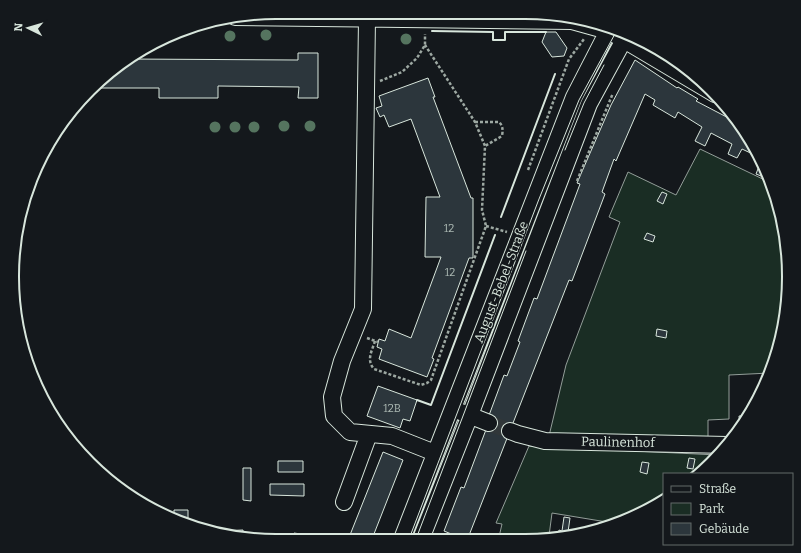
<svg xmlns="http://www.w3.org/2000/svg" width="801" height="553" font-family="Bitter,serif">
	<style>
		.green { fill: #1a2d24; stroke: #939e99 }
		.building { fill: #2c363c; stroke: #d8e6dc }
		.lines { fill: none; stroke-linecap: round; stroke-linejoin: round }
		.minor-tunnel { stroke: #313739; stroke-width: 16; stroke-dasharray: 16 8; stroke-linecap: butt }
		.minor-casing { stroke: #d8e6dc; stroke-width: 18 }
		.path { stroke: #9da8a2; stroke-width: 2.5; stroke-dasharray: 3 2; stroke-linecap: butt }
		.minor { stroke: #14181c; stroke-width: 16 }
		.tram { stroke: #d8e6dc; stroke-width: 1 }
		.wall { stroke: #d8e6dc; stroke-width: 2 }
		.tree { fill: #55745f }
		.labels { text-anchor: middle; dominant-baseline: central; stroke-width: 3; stroke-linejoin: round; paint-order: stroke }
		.number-label { font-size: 11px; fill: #adbab4 }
		.street-label { font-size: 13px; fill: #d8e6dc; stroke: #14181c }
		.rim { fill: none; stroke: #d8e6dc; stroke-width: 2 }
	</style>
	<rect width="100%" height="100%" fill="#14181c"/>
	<!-- green -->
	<path class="green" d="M700,149L771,183L784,225L789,277L784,328L770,373L729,375V419L708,420V439L549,436L566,365L620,222L609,217L628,172L676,195Z
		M529,446L718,455L711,464L697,474H664V498L642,514L613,523L552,513L549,536L499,537L502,524L496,523Z"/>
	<!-- building -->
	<path class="building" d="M546,32H556L567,48L564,56L552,57L542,42Z
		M298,53H318V98H298L299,87L218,86V98H159V88H94L127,59L298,60Z
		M635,60L677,88L678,87L698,99L696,101L740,124L745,130L759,157L742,149L737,158L728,154L732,144L711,133L705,146L695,141L702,127L678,112L675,118L653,105L655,100L645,94L616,161L614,159L602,192L605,194L572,281L569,280L468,538H461L444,531L461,487L464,488L490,419L488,418L504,375L507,376L520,342L518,341L534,298L537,299L580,184L577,183L611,105Z
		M428,78L435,97H433L471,198H473V258H469L432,358L434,359L427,377L379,359L382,349L377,347L379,339L385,341L389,329L411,338L441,257H425L426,197H440L411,119L389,127L384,115L380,117L376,108L382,106L379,96Z
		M761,161L768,173L766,178L756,174Z
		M662,192L667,194L663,204L657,201Z
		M19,224V243H14V242Z
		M647,233L655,236L653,242L644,239Z
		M657,329L667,331L666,338L656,336Z
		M378,386L417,400L410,421L403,419L400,428L367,416Z
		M739,416H749L740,429Z
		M383,452L403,460L372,539L348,540Z
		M689,458L695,459L693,469L687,468Z
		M278,461H303V472H278Z
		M642,462L649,463L647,474L640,472Z
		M243,468H251V501L243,500Z
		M270,484H304V496L270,495Z
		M174,510H188V521L174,520Z
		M564,517L570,518L568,532L580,534L576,536H558L559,530L562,531Z
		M243,530V538L218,534V531Z
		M294,533L307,535V538L315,540L276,541L264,540V535L292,537Z"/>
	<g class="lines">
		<!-- minor-tunnel -->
		<path class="minor-tunnel" d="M489,423L510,431"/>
		<!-- minor casing -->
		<g class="minor-casing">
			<path id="minor" d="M235,17L572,21L608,31L614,34L715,94
				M367,19L363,309L342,361L332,397L334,416L350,432L392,436L435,453
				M461,412L489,423
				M510,431L518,434L545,441L727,445
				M344,502L369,434
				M402,539L574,97L609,29
				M421,539L470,415L589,104L626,36"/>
		</g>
		<!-- path -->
		<path class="path" d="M380,81L402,72L417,58L425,45V34
			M475,122H499C503,126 503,130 502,136L485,146
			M528,170L569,59L584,39
			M577,181L613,93
			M486,226L507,232
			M367,338L378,342
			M375,341C372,351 366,360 374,369L421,385L427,383L431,380L486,226L482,210L485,146L475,122L425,45"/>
		<!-- minor -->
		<use href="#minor" class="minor"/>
		<!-- tram -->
		<path class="tram" d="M565,150L584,103L604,65
			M409,539L539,199L579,100L616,32
			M416,539L526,251"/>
		<!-- wall -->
		<path class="wall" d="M432,31L493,32V40H505V32H546
			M501,217L555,74
			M417,400L431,405L495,235"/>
	</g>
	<!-- trees -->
	<g class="tree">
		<circle cx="266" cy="35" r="5.5"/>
		<circle cx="230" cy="36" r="5.5"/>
		<circle cx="406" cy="39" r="5.5"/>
		<circle cx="284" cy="126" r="5.5"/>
		<circle cx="310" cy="126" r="5.5"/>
		<circle cx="215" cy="127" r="5.5"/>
		<circle cx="235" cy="127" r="5.5"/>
		<circle cx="254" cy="127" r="5.5"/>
	</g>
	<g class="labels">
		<!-- number labels -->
		<g class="number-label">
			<text x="449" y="228">12</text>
			<text x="450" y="272">12</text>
			<text x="392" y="408">12B</text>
		</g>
		<!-- street labels -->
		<g class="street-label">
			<text transform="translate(501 282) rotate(-69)">August-Bebel-Straße</text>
			<text transform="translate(618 442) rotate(1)">Paulinenhof</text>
		</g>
	</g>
	<!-- crop -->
	<path d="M0 0H801V553H0ZM276 19H525A257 257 0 0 1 782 276V277A257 257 0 0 1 525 534H276A257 257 0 0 1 19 277V276A257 257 0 0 1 276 19Z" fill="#14181c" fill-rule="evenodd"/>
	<path class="rim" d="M276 19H525A257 257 0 0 1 782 276V277A257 257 0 0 1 525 534H276A257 257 0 0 1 19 277V276A257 257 0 0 1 276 19Z"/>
	<!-- legend -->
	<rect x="663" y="473" width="130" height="72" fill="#14181c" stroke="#626a69"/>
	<rect x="671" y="486" width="20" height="6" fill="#14181c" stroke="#626a69"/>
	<text x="699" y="493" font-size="12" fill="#d8e6dc">Straße</text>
	<rect x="671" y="503" width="20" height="12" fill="#1a2d24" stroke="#626a69"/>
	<text x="699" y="513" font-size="12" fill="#d8e6dc">Park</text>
	<rect x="671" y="523" width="20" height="12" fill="#2c363c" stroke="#626a69"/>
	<text x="699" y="533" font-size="12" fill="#d8e6dc">Gebäude</text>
	<!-- north arrow -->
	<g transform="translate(28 28) rotate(275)" stroke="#14181c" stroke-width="3" paint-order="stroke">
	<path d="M0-3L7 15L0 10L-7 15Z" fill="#d8e6dc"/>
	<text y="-6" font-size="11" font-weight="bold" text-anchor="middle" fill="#d8e6dc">N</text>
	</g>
</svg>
